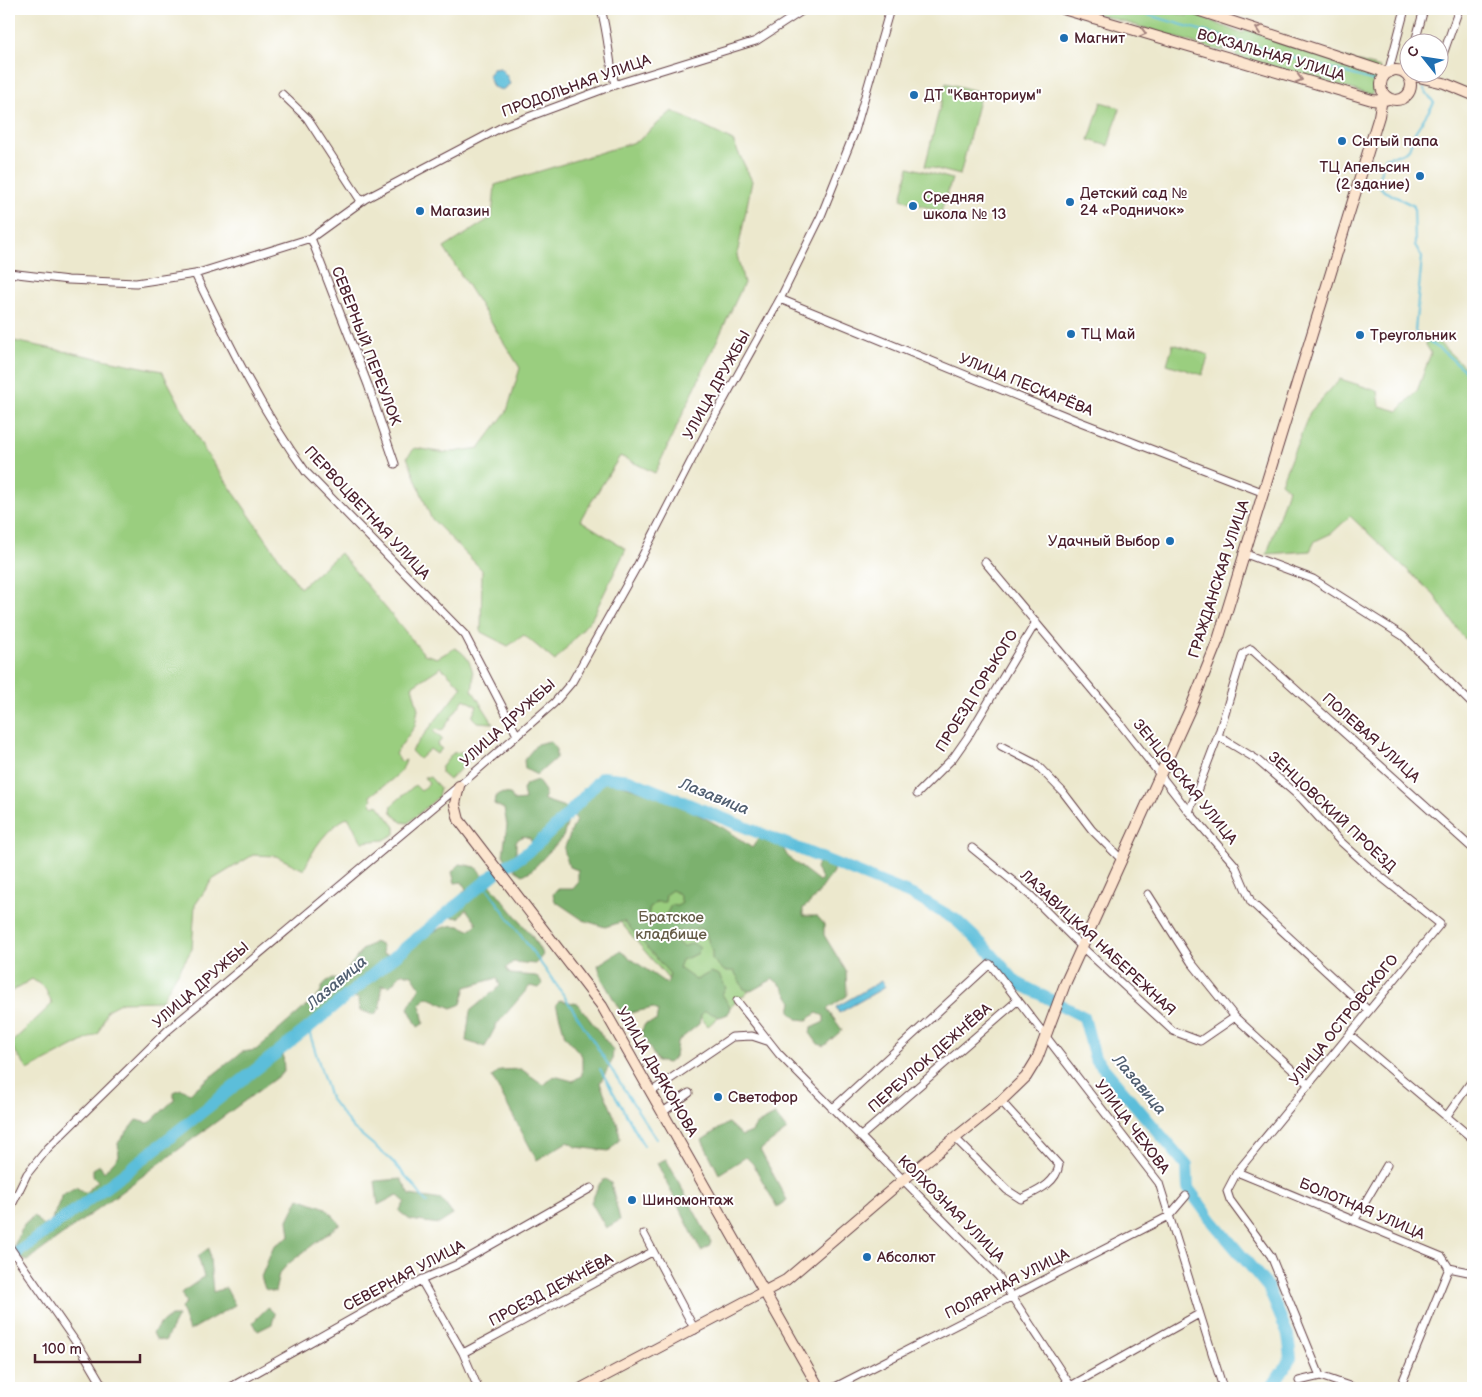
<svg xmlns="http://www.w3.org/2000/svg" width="1482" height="1397" font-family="'Balsamiq Sans',sans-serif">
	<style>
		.green { fill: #9ace7f; stroke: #727655 }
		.forest { fill: #7bb16e; stroke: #62684c; fill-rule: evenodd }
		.water { fill: #5bbeda; stroke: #526e82 }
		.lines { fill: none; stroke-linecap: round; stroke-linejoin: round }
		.stream { stroke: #5bbeda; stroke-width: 2 }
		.river { stroke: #5bbeda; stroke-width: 12 }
		.street-casing { stroke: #623d43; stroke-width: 9 }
		.secondary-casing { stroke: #623d43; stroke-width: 12 }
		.street { stroke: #fff; stroke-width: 7 }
		.secondary { stroke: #fce5cf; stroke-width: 10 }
		.oneway { stroke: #a3827d }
		.poi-dot { fill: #1f6fb2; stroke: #fff; stroke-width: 2 }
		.labels { text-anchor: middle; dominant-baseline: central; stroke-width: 4; stroke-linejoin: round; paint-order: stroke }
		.poi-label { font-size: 15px; fill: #4a1f2b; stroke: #fff; text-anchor: start }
		.street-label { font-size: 15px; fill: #4a1f2b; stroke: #fff }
		.park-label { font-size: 15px; fill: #665c48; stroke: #fff }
		.water-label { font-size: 16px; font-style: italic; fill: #515f71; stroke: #fff }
	</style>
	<rect width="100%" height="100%" fill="#fff"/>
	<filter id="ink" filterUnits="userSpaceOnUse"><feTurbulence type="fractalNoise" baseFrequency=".02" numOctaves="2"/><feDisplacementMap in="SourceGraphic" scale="10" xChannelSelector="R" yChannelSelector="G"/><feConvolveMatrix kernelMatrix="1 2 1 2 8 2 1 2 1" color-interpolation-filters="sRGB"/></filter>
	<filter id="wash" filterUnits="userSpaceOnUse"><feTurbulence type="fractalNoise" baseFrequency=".0096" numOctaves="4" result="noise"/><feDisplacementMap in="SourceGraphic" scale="20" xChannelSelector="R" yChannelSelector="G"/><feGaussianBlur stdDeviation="1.12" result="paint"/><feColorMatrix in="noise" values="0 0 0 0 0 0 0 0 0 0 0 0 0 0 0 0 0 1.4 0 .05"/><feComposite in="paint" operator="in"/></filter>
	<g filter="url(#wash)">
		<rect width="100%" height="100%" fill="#ece8cd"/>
		<!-- green -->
		<path class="green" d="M1081,9H1161L1187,16L1190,12L1237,32L1243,33L1247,30L1380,68L1377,84L1371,95L1236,56L1233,47L1221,51Z
			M946,83L981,92L960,175L925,166Z
			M1101,102L1120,108L1108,146L1089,140Z
			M672,111L733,141L752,181L737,255L744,283L655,473L620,456L580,520L626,549L592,618L555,661L524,635L508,646L481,632L482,570L431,518L407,457L415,448L446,453L479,448L507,411L520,368L444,248L492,217L495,185L638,141Z
			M909,167L952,179L941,212L901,199Z
			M1434,338L1473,375V647L1463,637L1434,595L1350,516L1332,533L1315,541L1310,551L1267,554L1288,489L1281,483L1310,412L1340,379L1378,391L1380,406L1398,411L1417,391L1431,353L1425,343Z
			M9,340L162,371L205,451L300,588L340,553L424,654L437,658L455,648C471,656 476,674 472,690L493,723L477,722L472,717L477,706L464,699L442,731L435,729L433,731L442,739L437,745L442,749L437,754L430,749L419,759L411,751L462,687L441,667L412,686L418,709L415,726L395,754L402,762L406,760C403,775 381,787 370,796L372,799L370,802L374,806L377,804L395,827V834L384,840L362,842L348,817C327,828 313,848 304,870L276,856L253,855L212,880L195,905L192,949L161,1001L122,1002L107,1010L99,1033L28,1070L10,1044L52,1004L45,988L32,979L12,991H9Z
			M1173,344L1209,355L1202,375L1167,364Z
			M476,750L478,752L449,780L441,773V768L453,753Z
			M424,777H430L440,788L438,797L408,823L401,822L391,811L392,805L415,785L421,791L429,784Z
			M634,825L764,978L708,1026L578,872Z"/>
		<!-- forest -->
		<path class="forest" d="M550,741L556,748V758L537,775L525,769L524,760L537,744Z
			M605,779L641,791L651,789L725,829L752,848L758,839L764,837L783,848L788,857L819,881L822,879L816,869L818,862H826L833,867V873C823,885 816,900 803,908V916H817L824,924V935L846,971L847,996L827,1009L842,1030L824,1046L818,1044L810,1033L811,1028L824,1022V1016L817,1013L807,1020L797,1019L790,1012L792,1002L781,985L773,979L751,991L744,989L734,971H724L712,959V952L705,931L698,928L674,932V939L683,947L693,943L700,948L697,954L682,960L679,968L696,980L711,972L719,975L726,988L722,994L730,1007L728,1014L720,1017L705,1011L701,1015L699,1024L677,1042L675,1057L668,1063L657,1061L641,1032L645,1024L656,1021L658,1011L653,1008L630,1013L621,1012L602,979L598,965L620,951L667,984L670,974L624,921L605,927L583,920L555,901L553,894L557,889H573L578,883V870L569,867L564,849L576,820L573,811ZM672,890L679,894L682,903L677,906L671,905L667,913L654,922L648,915L650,908L656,902H665L666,894Z
			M537,780L545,791L544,800L565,807L570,815L563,837L532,870L523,875L515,870V865L534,847L530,838L523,836L516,841V853L514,859L506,860L503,855L507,825L504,809L494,804L495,797L501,793L510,794L514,801L525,800L523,790L526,784Z
			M460,864L476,867L532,936L543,955L535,964L513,962L506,968L510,974L536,976L543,984L539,988L530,986L497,1024L485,1047L466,1041L470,1011L500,986L497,978L466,987L461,1004L452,1008L427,997L420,1005L424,1023L418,1027L408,1008L420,987L412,975L402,973L390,986L382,985L380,1009L374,1015L360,1010L358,998L350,997L283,1053L284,1072L27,1261L20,1258L14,1246L24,1225L34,1216L43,1226L51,1222L62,1195L76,1187L85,1193L98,1181L93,1176V1169L100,1165L104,1172L119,1156L118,1143L136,1120L149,1123L174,1100V1092L181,1089L190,1093L242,1052L256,1050L320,994C323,982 327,978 340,979L363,949L375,942L382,946L383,954L401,956C420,942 445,915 469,930L477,924L466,909L459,918L453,917L449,910L466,889L462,882L455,883L452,872Z
			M560,1000L578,1004L613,1050L612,1061L600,1083L618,1125L620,1139L609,1151L576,1147L567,1142L537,1160L492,1077L500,1070L521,1069L544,1085L554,1076L573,1081L582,1075V1056L565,1036L556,1004Z
			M775,1115L787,1130L760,1150L787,1200L777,1207L753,1164L746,1157L719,1174L702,1140L728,1123L742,1136L752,1132L756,1125Z
			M666,1159L711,1242L709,1247L701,1251L657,1163Z
			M401,1179L410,1195L442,1200L453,1215L439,1224L410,1220L399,1211L405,1202L397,1195L378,1205L375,1181Z
			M605,1179L611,1183L620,1220L606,1228L591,1202L600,1183Z
			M299,1198L326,1208L340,1224L288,1264L279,1274L275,1292L265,1289L261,1277L274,1246L290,1236L288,1220Z
			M209,1248L213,1292L226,1288L235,1305L189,1331L181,1308L186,1303L181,1293L204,1277L198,1256Z
			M268,1307L275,1314L272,1324L258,1331L253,1322Z
			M171,1316H178L165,1341L156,1339L153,1333L159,1325Z"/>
		<!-- water -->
		<path class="water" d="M500,68L507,76L510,84L502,90L493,87L488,75L493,69Z
			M881,981L885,987L839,1013L836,1007Z"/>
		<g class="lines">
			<!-- stream -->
			<path class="stream" d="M1128,9L1374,81
				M1424,89L1434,103L1415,132L1409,149L1401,154L1385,158L1377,183L1384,191L1414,206L1415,245L1422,257L1415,331L1446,354L1473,378
				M484,884L565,997L656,1139
				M308,1028L330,1098L352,1127L390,1159L411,1182L427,1203
				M600,1069L644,1146"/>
			<!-- river -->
			<path class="river" d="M9,1259L125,1173L308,1028L503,867C535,854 578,803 602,777L629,780L915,896L956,920L988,950L1016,982L1084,1017L1095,1058L1187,1166L1188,1188L1213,1222L1268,1287L1288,1335L1291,1358L1271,1388"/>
		</g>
	</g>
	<g filter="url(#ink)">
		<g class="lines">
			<!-- street casing -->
			<g class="street-casing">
				<path id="street" d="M601,9C608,34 609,60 615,85
					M1415,42L1424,9
					M1440,63L1459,9
					M1388,73L1405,9
					M1406,74L1410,61
					M1435,81L1436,72
					M282,94L307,118L361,201
					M311,238L368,385L395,464
					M9,273L68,280L136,283L195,274L311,238L365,199L504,126L623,82L756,41L805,9
					M195,274C228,342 261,410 306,472L465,635L517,735
					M780,299L1078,421L1262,492
					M1243,553L1313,579L1403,636L1473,705
					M985,562L1119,722L1189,812L1235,865L1251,902L1369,1011
					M1218,736L1256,759L1301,798L1339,840L1370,868L1440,924L1237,1172L1227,1191L1230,1200L1271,1256L1320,1376
					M1001,746L1036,764L1063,792L1092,830L1121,859
					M917,794L953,758L967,738L1036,622
					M1189,812L1218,736L1243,654L1251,649L1472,848
					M972,848L1030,895L1082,947L1173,1031L1200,1041L1235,1017
					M1148,894L1191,962L1235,1017L1309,1085
					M737,1001L779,1054L999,1277L1072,1388
					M1350,1035L1473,1139
					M651,1092L732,1037L752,1036L767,1041
					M832,1109L990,964L1159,1183L1223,1388
					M663,1112L689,1093
					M1446,1117L1473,1079
					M860,1137L1018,1000
					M956,1139L1007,1190L1021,1199C1037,1191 1056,1184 1059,1165L1001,1101
					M1237,1172L1442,1257L1449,1268L1473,1273
					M9,1211L27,1174L48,1148L167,1031L459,786L554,703L572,682L636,568L708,428L780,299L821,216L855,131L890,9
					M1354,1221L1387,1165
					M644,1234L695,1330
					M9,1246L84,1354L104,1388
					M421,1280L463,1353L478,1388
					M463,1353L652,1252
					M1299,1381L1320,1376L1355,1388
					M229,1388L421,1280L456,1265L591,1188
					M833,1388L1169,1216L1186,1196
					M1067,1388L1199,1314
					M1400,1388L1449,1268"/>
			</g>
			<!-- secondary casing -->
			<g class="secondary-casing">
				<path id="secondary" d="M1063,9L1372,100L1381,101L1389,99
					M1194,9L1388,73
					M1381 85a15 15 0 1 1 30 0a15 15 0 1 1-30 0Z
					M1406,74L1444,83L1473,95
					M459,786L455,804L459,820L602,1006L819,1388
					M582,1388L786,1280L903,1180L1001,1101L1026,1077L1037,1059L1065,984L1191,707L1218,640L1379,116L1383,93"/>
			</g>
			<!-- street -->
			<use href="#street" class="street"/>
			<!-- secondary -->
			<use href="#secondary" class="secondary"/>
		</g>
		<!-- one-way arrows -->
		<defs><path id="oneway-chevron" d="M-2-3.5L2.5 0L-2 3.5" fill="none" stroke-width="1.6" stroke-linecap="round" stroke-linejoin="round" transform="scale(1.25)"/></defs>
		<g class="oneway">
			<use href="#oneway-chevron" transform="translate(1259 29) rotate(-161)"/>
			<use href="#oneway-chevron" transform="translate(1143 33) rotate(16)"/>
			<use href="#oneway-chevron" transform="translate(1299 79) rotate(16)"/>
		</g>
	</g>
	<!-- markers -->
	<g class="poi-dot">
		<circle cx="1064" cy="38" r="5"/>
		<circle cx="914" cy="95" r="5"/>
		<circle cx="1342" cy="141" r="5"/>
		<circle cx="1420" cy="176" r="5"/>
		<circle cx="1070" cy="202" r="5"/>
		<circle cx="913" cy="206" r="5"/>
		<circle cx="420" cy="211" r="5"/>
		<circle cx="1071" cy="334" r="5"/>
		<circle cx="1360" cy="335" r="5"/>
		<circle cx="1170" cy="541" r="5"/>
		<circle cx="718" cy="1097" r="5"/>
		<circle cx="632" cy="1200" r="5"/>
		<circle cx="867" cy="1257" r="5"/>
	</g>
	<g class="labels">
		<!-- poi labels -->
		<g class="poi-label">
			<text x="1074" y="38">Магнит</text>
			<text x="924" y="95">ДТ "Кванториум"</text>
			<text x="1352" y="141">Сытый папа</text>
			<text x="1410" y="167" text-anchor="end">ТЦ Апельсин<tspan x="1410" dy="17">(2 здание)</tspan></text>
			<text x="1080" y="193">Детский сад №<tspan x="1080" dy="17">24 «Родничок»</tspan></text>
			<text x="923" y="197">Средняя<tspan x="923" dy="17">школа № 13</tspan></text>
			<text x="430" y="211">Магазин</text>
			<text x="1081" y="334">ТЦ Май</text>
			<text x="1370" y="335">Треугольник</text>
			<text x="1160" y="541" text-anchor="end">Удачный Выбор</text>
			<text x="728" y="1097">Светофор</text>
			<text x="642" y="1200">Шиномонтаж</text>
			<text x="877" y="1257">Абсолют</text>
		</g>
		<!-- street labels -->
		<g class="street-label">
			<text transform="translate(1271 55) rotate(16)">ВОКЗАЛЬНАЯ УЛИЦА</text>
			<text transform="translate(576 86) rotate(-20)">ПРОДОЛЬНАЯ УЛИЦА</text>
			<text transform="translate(366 346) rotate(69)">СЕВЕРНЫЙ ПЕРЕУЛОК</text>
			<text transform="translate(717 385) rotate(-61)">УЛИЦА ДРУЖБЫ</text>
			<text transform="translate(1026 385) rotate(22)">УЛИЦА ПЕСКАРЁВА</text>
			<text transform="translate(367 513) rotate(47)">ПЕРВОЦВЕТНАЯ УЛИЦА</text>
			<text transform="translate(1219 579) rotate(-72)">ГРАЖДАНСКАЯ УЛИЦА</text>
			<text transform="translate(977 691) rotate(-58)">ПРОЕЗД ГОРЬКОГО</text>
			<text transform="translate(508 723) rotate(-42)">УЛИЦА ДРУЖБЫ</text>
			<text transform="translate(1371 738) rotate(42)">ПОЛЕВАЯ УЛИЦА</text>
			<text transform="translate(1185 782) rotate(51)">ЗЕНЦОВСКАЯ УЛИЦА</text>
			<text transform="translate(1332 812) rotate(43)">ЗЕНЦОВСКИЙ ПРОЕЗД</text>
			<text transform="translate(1098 943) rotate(43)">ЛАЗАВИЦКАЯ НАБЕРЕЖНАЯ</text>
			<text transform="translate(201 985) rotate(-41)">УЛИЦА ДРУЖБЫ</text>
			<text transform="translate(1344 1020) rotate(-51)">УЛИЦА ОСТРОВСКОГО</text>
			<text transform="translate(930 1058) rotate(-41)">ПЕРЕУЛОК ДЕЖНЁВА</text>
			<text transform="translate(657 1072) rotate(60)">УЛИЦА ДЬЯКОНОВА</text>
			<text transform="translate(1132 1127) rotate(53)">УЛИЦА ЧЕХОВА</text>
			<text transform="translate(951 1209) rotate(45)">КОЛХОЗНАЯ УЛИЦА</text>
			<text transform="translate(1362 1209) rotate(23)">БОЛОТНАЯ УЛИЦА</text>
			<text transform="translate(404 1276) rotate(-28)">СЕВЕРНАЯ УЛИЦА</text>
			<text transform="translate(1007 1284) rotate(-27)">ПОЛЯРНАЯ УЛИЦА</text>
			<text transform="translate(551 1290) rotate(-28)">ПРОЕЗД ДЕЖНЁВА</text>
		</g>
		<!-- park labels -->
		<g class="park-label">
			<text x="671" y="917">Братское<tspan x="671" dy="17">кладбище</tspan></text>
		</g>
		<!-- water labels -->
		<g class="water-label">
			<text transform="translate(714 797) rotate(22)">Лазавица</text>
			<text transform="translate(337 983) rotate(-40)">Лазавица</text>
			<text transform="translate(1139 1085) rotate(50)">Лазавица</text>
		</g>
	</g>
	<!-- margin -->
	<rect width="1482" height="1397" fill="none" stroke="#fff" stroke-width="30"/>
	<!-- north arrow -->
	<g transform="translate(1424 58) rotate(300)"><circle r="24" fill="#ffffff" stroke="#b7a5aa"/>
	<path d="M0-4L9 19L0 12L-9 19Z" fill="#1f6fb2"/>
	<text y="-8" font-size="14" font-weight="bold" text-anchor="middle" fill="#4a1f2b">С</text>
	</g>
	<!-- scale -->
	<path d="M35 1354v8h105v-8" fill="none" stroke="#4a1f2b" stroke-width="2.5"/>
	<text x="42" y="1354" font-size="15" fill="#4a1f2b" stroke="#ffffff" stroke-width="4" paint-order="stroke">100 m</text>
</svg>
